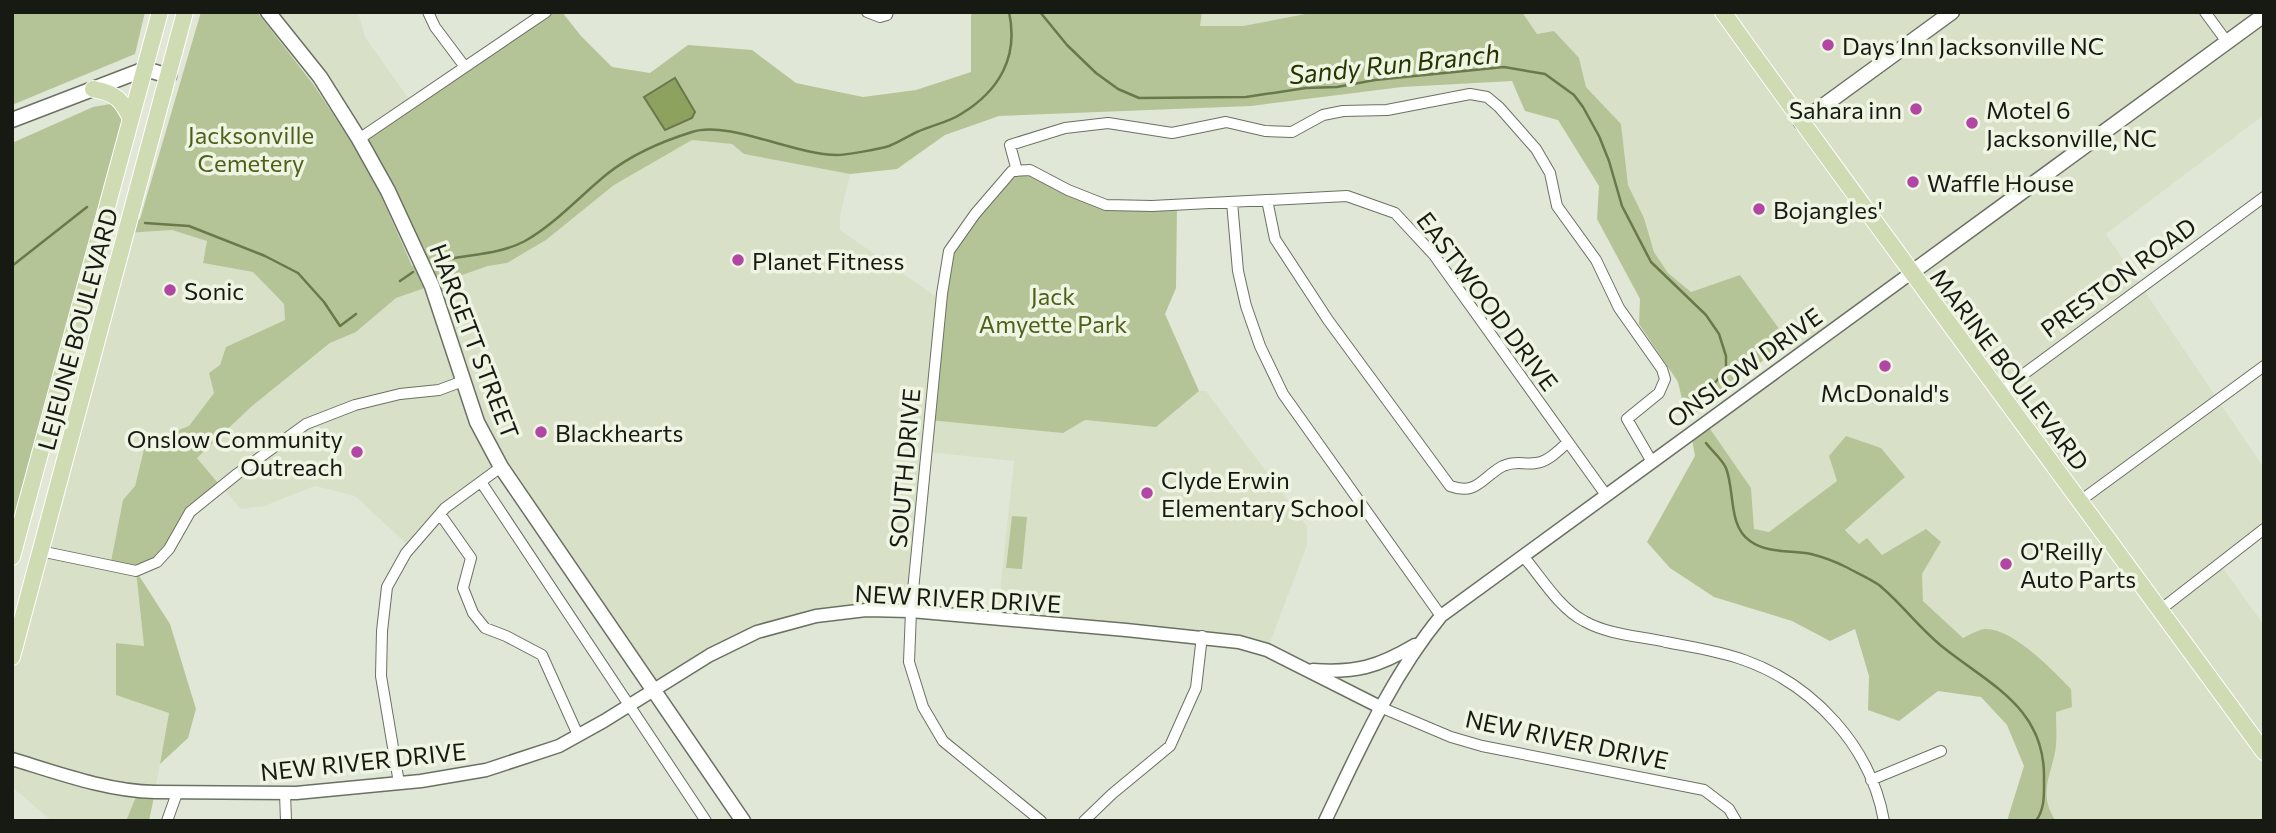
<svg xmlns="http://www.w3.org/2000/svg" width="2276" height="833" font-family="Commissioner,sans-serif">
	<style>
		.built { fill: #d8e1c8 }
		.green { fill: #b5c497 }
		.water { fill: #8ea260; stroke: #6a7949; stroke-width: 2 }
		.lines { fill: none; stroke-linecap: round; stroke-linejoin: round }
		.stream { stroke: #6a7949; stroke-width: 2.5 }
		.minor-casing { stroke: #6b7162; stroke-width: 12 }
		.tertiary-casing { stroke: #6b7162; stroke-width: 15 }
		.secondary-casing { stroke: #6b7162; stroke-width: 17 }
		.primary-casing { stroke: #fff; stroke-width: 18 }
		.minor { stroke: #fff; stroke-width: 10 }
		.tertiary { stroke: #fff; stroke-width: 12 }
		.secondary { stroke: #fff; stroke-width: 14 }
		.primary { stroke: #cedbb3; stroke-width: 16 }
		.poi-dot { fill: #b246a5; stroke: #eff5e3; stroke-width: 2.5 }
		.labels { text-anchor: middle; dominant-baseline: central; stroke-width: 7; stroke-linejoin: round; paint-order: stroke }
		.poi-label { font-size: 24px; fill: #171913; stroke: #eff5e3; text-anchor: start }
		.park-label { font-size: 24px; fill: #4e6018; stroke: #eff5e3 }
		.street-label { font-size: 24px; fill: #171913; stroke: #eff5e3 }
		.water-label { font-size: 26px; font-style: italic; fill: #273300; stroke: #eff5e3 }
	</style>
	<rect width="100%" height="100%" fill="#e1e7d6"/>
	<!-- built -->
	<path class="built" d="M268,12H358L365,37L412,103L359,139Z
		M1148,12H1316L1243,26H1200Z
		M1522,12H2264V115L2106,234L2264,468V529L2220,564L2264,625V821H2056L2047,808V784L2056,745V712L1984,629L1963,638L1923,601L1922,574L1941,543L1881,555L1867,539L1859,544L1845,529L1905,477L1837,481L1769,532L1754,530L1751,488L1706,423L1798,355L1740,275L1691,292L1668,273L1654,252L1644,218L1628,185L1621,124L1586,87L1579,58L1537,34Z
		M692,140L733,144L744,154L850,174L840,216V230L941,300L1063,432L1084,420L1156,427L1199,391H1206L1307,526V545L1267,650L997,619L1014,461L927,452L911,611L866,610L773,627L654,689L501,468L445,508L411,548L355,496L315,486L264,506L241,509L197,458L251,407L331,343L356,332L396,298L488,266L507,263L546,240L614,185Z
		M172,230L208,241L203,263L253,272L284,304L285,320L226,347L214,393L189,426L155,439L147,437L135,486L123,500L136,571L144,647L169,713L155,792H138L126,821H52L12,787V657L127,233Z"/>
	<!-- green -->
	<path class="green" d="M12,12H145L135,54L12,105Z
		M201,12H257L313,84L369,168L412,266L421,263L359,139L546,12H562L581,36L612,67L650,73L688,45L752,50L796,83L863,97L916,90L971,72V12H1202L1200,26H1243L1316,12H1522L1537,34L1554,31L1579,58L1586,87L1621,124L1628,185L1644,218L1654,252L1668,273L1691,292L1740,275L1788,341L1687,420L1678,382L1639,324L1640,299L1597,219L1599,186L1558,120L1525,111L1512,81L1402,87L1251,106L999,116L945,135L897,169L850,174L744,154L732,144L692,140L614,185L546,240L507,263L488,266L396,298L356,332L330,343L251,407L197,458L223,489L190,512L169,549L136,571L170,624L196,709L188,738L160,764L169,713L116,695V643L144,646L136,571L110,567L123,500L135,486L147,437L155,439L189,426L214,393L209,373L220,365L226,347L285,320L284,304L253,272L203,263L207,241L172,230L127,233L130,220L140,219Z
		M116,103L124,118L12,528V143L93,107Z
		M1030,170L1106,205H1177L1176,288L1165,314L1199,391L1156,427L1085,420L1063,433L929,420L949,251L1012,171Z
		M1706,423L1751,488L1754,529L1769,532L1837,481L1829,456L1846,436L1881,448L1905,477L1845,530L1859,544L1867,538L1882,555L1926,529L1941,542L1922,574L1923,601L1963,638C1969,635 1978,630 1984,629C2012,627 2052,670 2071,689L2072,707L2056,712C2056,723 2057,735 2056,746C2052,775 2037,794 2056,821H2007L2024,766L2007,725L1981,697L1938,691L1899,721L1868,710L1869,676L1855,629L1830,641L1792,621L1714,597L1670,568L1647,542L1695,456L1691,434Z
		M1012,516L1027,517L1022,569L1006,568Z
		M138,792H155L149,821H126Z"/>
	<!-- water -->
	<path class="water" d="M675,78L695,112L692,118L665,130L644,97Z"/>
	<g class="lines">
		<!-- stream -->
		<path class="stream" d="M1040,12L1067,45L1096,73L1118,89L1139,98L1246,97L1306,88L1337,87L1375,80L1504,67L1545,74L1574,95L1583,107L1599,136L1609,161L1622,206L1651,262L1706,315L1719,334L1726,356V370L1692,409
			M145,223L189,226L265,256L298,273L324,302L340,326L356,314
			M432,263C462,254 497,256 525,241C555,224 580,196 607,174C631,155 663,141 692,132C728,120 794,155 837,155C846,155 880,149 889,146C899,142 908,136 917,132C932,125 947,123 961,114C999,91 1019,57 1009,12
			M12,266L87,207
			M400,281L413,272
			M1706,443C1712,451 1722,459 1726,468C1735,491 1728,526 1750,541C1768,554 1791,550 1811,554C1823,557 1836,562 1846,567C1857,573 1869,578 1879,585C1902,604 1920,629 1944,648C1992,686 2046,709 2044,780C2044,795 2045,808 2036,821"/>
		<!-- minor casing -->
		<g class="minor-casing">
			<path id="minor" d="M428,12L435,27L465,67
				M867,12L880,17L887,15L888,12
				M2205,12L2227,42
				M359,139L546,12
				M1017,171L1010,145L1065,128L1108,123L1172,133L1226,122L1265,131L1292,132L1323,115L1343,111L1387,110L1470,94L1487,97L1499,107L1536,149L1550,173L1557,206L1596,260L1619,308L1662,369L1665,379L1659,393L1627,419L1652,462
				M1267,200L1275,239L1328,320L1450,486C1477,496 1482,477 1503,466C1517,460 1523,465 1536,463C1548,462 1559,450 1568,442
				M1232,202L1238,271L1246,306L1260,346L1283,394L1441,616
				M1998,393L2264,197
				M481,482L706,821
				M2080,501L2264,366
				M440,514L471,558L463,588L473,613L485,628L506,636L542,655L578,735
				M40,551L136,571L157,562L169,549L190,512L237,474L306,424L355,405L400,394L439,390L463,381
				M1523,556C1541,577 1559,608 1584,621C1609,635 1639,636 1666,642C1692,647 1720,651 1744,660C1814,685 1871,747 1884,821
				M2160,610L2264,529
				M1380,707L1451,737L1482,746L1704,790L1729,809L1736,821
				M1871,780L1941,751
				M399,783L381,676L382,631L387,587L406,553L445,508L501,467
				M285,793L286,821
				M167,821L177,793
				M1041,821L943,741L923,707L909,662L911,611L942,294L949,251L975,214L1012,171L1030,170L1068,190L1106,205L1152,206L1347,196L1395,213L1434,255L1606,495
				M1084,821L1112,794L1170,746L1196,688L1202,636"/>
		</g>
		<!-- tertiary casing -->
		<g class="tertiary-casing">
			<path id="tertiary" d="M1313,670C1356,673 1378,667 1415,645
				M12,759C58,773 107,791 155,792L296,793L421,781L486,770L559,746L604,721L710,655L757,632L816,616L866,610L911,611L1126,630L1239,642L1267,650L1380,707
				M1325,821C1359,750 1391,677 1441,616L1911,273"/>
		</g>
		<!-- secondary casing -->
		<g class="secondary-casing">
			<path id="secondary" d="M268,12L320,77L359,139L388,191L432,286L477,422L501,467L743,821
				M12,120L145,69L169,76
				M1801,122L1952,12
				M1911,273L2264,15"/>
		</g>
		<!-- primary casing -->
		<g class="primary-casing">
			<path id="primary" d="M1723,12C1901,261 2084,505 2264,752
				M93,89C116,93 122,100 131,119
				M12,557L160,12
				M12,657L185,12"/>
		</g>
		<!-- minor -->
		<use href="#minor" class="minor"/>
		<!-- tertiary -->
		<use href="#tertiary" class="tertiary"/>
		<!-- secondary -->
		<use href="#secondary" class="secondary"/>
		<!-- primary -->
		<use href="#primary" class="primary"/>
	</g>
	<!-- markers -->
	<g class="poi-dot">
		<circle cx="1828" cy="45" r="7"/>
		<circle cx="1916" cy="109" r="7"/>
		<circle cx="1972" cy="123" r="7"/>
		<circle cx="1913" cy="182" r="7"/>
		<circle cx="1759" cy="209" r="7"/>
		<circle cx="738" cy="260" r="7"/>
		<circle cx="170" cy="290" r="7"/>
		<circle cx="1885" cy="366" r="7"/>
		<circle cx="541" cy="432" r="7"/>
		<circle cx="357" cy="452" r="7"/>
		<circle cx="1147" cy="493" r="7"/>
		<circle cx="2006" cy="564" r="7"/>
	</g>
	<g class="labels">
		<!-- poi labels -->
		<g class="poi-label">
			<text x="1842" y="45">Days Inn Jacksonville NC</text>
			<text x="1902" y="109" text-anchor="end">Sahara inn</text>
			<text x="1986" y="109">Motel 6<tspan x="1986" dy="28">Jacksonville, NC</tspan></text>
			<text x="1927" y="182">Waffle House</text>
			<text x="1773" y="209">Bojangles'</text>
			<text x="752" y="260">Planet Fitness</text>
			<text x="184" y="290">Sonic</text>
			<text x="1885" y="392" text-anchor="middle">McDonald's</text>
			<text x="555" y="432">Blackhearts</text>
			<text x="343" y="438" text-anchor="end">Onslow Community<tspan x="343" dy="28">Outreach</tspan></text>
			<text x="1161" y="479">Clyde Erwin<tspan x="1161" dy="28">Elementary School</tspan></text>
			<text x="2020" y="550">O'Reilly<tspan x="2020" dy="28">Auto Parts</tspan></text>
		</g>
		<!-- park labels -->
		<g class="park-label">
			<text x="251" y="134">Jacksonville<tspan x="251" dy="28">Cemetery</tspan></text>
			<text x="1053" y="295">Jack<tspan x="1053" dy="28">Amyette Park</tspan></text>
		</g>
		<!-- street labels -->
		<g class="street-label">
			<text transform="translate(2118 277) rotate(-36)">PRESTON ROAD</text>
			<text transform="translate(1488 301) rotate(53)">EASTWOOD DRIVE</text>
			<text transform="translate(77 329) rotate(-75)">LEJEUNE BOULEVARD</text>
			<text transform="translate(475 341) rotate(69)">HARGETT STREET</text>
			<text transform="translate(1744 367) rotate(-36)">ONSLOW DRIVE</text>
			<text transform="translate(2010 369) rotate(53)">MARINE BOULEVARD</text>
			<text transform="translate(904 468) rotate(-85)">SOUTH DRIVE</text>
			<text transform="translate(958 598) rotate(3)">NEW RIVER DRIVE</text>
			<text transform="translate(1567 739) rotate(12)">NEW RIVER DRIVE</text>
			<text transform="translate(363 761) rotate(-6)">NEW RIVER DRIVE</text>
		</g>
		<!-- water labels -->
		<g class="water-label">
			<text transform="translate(1394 63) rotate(-6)">Sandy Run Branch</text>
		</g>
	</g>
	<!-- border -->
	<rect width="2276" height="833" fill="none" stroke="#171913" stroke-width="28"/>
</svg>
